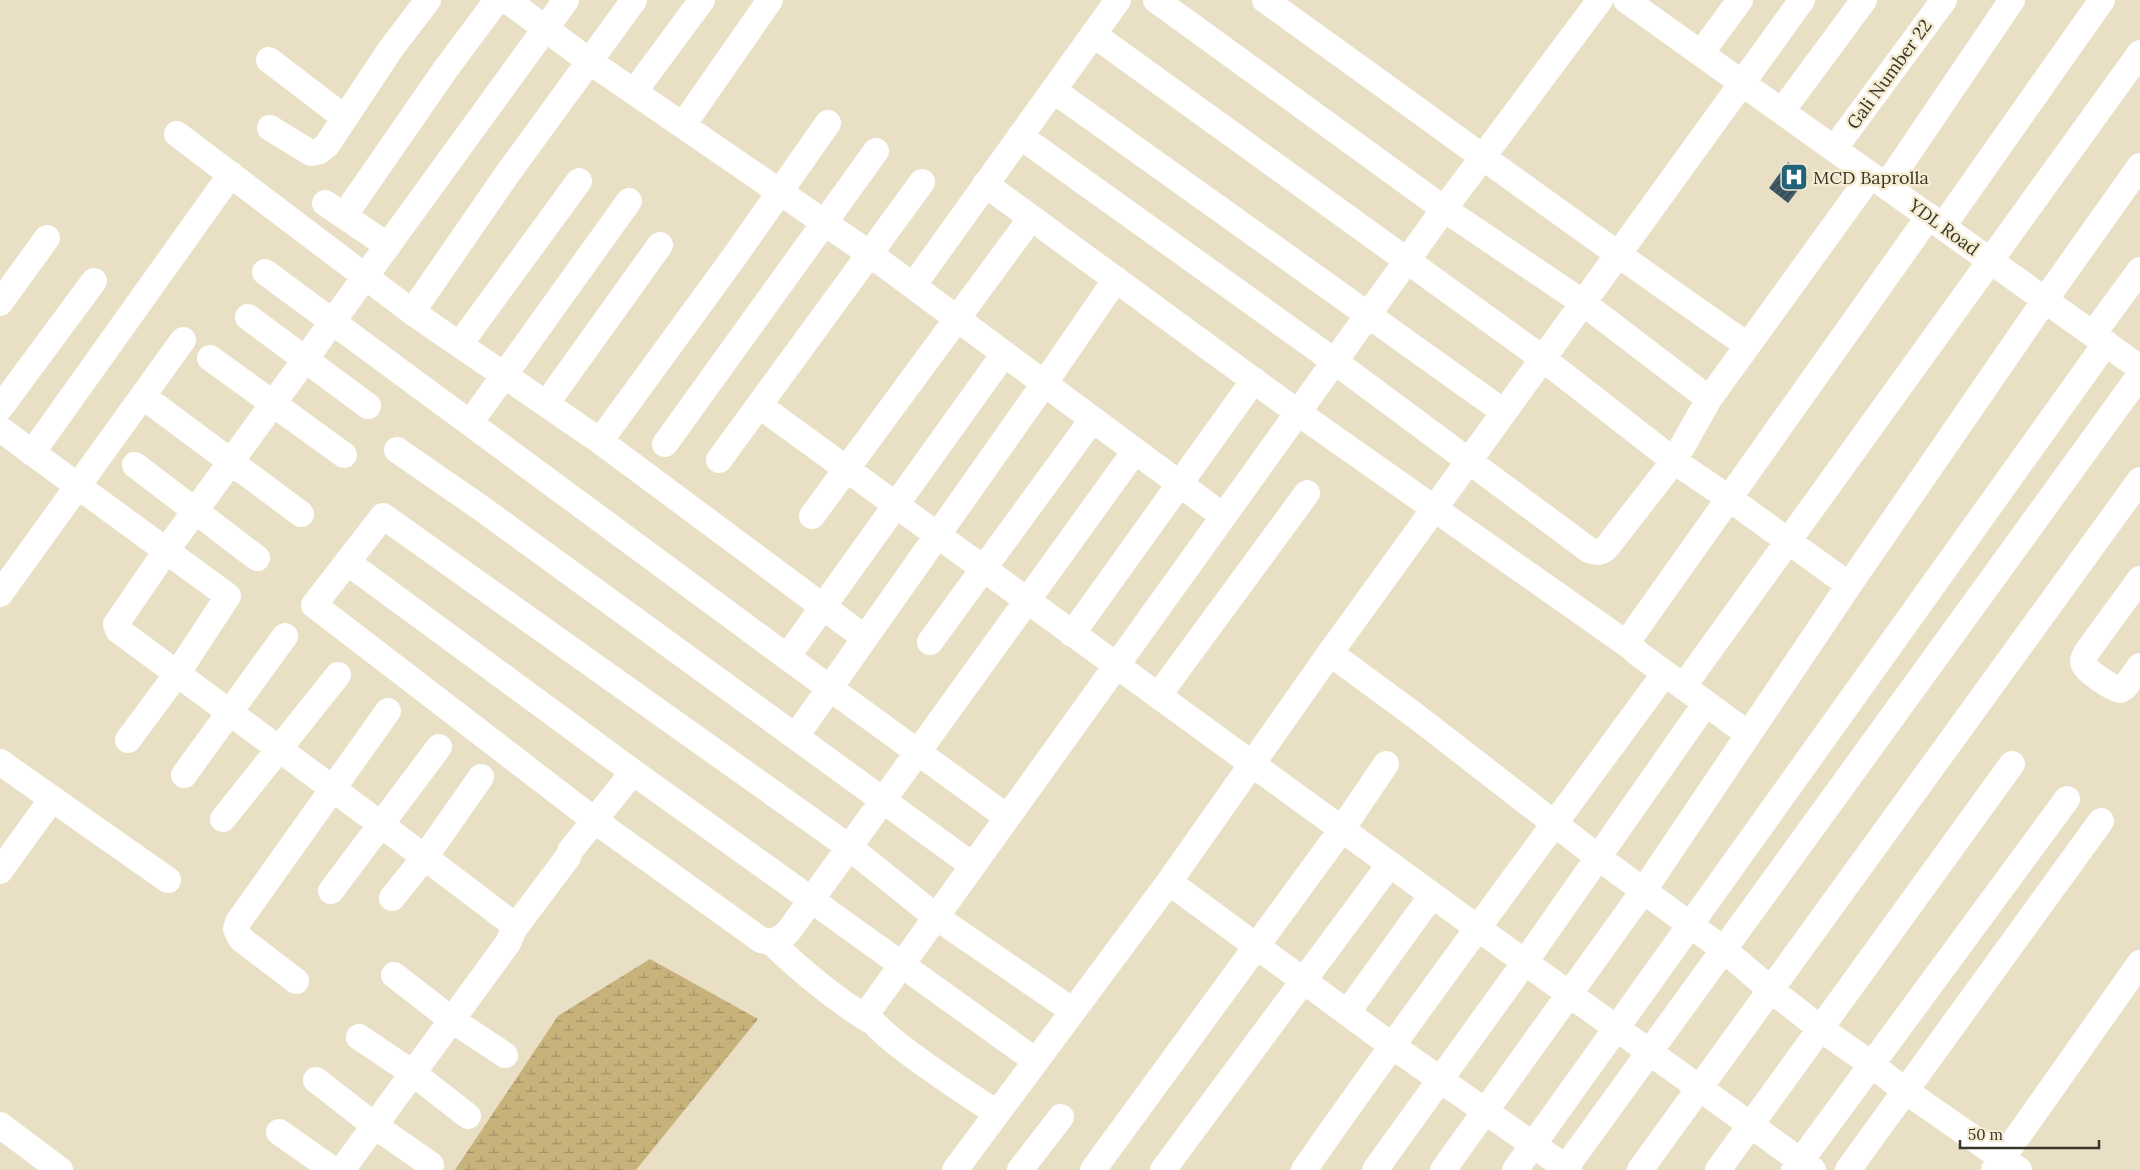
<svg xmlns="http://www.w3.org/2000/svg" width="2140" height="1170" font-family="Lora,serif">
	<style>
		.wetland { fill: url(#wetland-marsh) }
		.building { fill: url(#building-hatch) }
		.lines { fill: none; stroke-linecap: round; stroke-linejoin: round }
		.minor { stroke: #fff; stroke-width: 26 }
		.labels { text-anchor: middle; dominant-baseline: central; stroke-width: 5; stroke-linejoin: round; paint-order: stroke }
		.street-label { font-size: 18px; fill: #39352a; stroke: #f6ecd1 }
		.poi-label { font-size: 18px; fill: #39352a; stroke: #f6ecd1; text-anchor: start }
	</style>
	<defs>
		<pattern id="wetland-marsh" width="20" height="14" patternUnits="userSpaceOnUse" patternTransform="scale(1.25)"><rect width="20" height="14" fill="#c8b27b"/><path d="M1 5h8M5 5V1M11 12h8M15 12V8" fill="none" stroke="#a39265"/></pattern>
		<pattern id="building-hatch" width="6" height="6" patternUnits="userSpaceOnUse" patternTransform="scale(1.25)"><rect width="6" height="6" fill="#34505a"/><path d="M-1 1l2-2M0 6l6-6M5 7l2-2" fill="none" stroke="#51676e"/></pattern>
	</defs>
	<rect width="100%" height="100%" fill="#e9dfc4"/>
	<!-- wetland -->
	<path class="wetland" d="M650,959L758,1019L636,1170H455L558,1016Z"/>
	<!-- building -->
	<path class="building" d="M1788,162L1808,177L1788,203L1769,188Z"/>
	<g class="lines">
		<!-- minor -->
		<path class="minor" d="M507,0L589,61L870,254L1223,516
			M1156,0L1444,209L1582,302L1709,399
			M1265,0C1426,115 1585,233 1747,345
			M1626,0L2140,368
			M1093,34L1542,358L1674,461L1730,499L1849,585
			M1701,53L1740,0
			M269,60L345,118
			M1053,90L1504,412
			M634,92L702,0
			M1782,111L1864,0
			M683,125L770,0
			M270,128L311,153L320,151L327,145L390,50L428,0
			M177,134L412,312L600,441L865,638
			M1020,136L1334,361L1589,550C1597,553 1601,553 1607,547L1674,461L1709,399L1871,175
			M1834,149L1944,0
			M985,184L1297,412L1634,649
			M1886,186L2012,0
			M325,203L388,246
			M344,216L445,70L497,0
			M1943,226L2102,0
			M265,272L787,657L1007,817
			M913,286L1118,0
			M0,303L47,238
			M412,312L508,173L634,0
			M248,317L368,406
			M2093,334L2140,270
			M460,344L579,181
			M210,358L344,455
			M546,404L660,245
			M156,406L301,514
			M760,406L1479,929L1813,1170
			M0,408L94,281
			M470,423L629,201
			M0,429L228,596L177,674L128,740
			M600,441L737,253L828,123
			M665,444L876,151
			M397,450L481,508L972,865
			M32,453L231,174
			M719,460L922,182
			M135,465L257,558
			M812,516L1031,218
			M347,562L633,772L1036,1061
			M2140,579L2086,653C2084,657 2082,661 2084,665C2087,672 2112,688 2120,690L2125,687L2140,666
			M0,594L183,340
			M1072,634L1254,380
			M930,642L1092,420
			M1330,653L1417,717L1599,858L1723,949L1770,989L1821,1029L1871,1064L1904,1090L2019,1170
			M787,657L1004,354
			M1683,687L2140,53
			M1158,696L1307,493
			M1748,734L1636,652L1630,645V638L1929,216
			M796,736L1044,384L1116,279
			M0,762L168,880
			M184,775L285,636
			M223,819L338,675
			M0,871L52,799
			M1169,882L1391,1045L1569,1170
			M331,891L439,747
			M392,898L425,857L481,777
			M514,929L568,857L570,851L633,772
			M772,943C802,972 834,998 869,1020
			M394,975L452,1020L505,1055
			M296,981L241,939L236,929L238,922L388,711
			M1073,1011L936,917L849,847L383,516L314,605L594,820L761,940C774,943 779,940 788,932L1135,451
			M1347,1013L1432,895
			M359,1037L414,1074L468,1116
			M316,1080L375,1126L431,1165
			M997,1113C975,1099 873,1033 868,1014L870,1009L1444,209L1600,0
			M0,1125L60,1170
			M279,1132L333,1170
			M342,1170L508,943L514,929L510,922C381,823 249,727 118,630L116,624L166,551L566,0
			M955,1170L1169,882L1330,653L1802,0
			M1020,1170L1061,1117
			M1093,1170L1342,829L1386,764
			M1163,1170L1390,864
			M1304,1170C1421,1002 1544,839 1665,673
			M1375,1170L1525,962L1706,703
			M1443,1170L1644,890L1849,585L2045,300L2140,166
			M1515,1170L2106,343
			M1564,1170L2140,375
			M1640,1170L2140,480
			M1718,1170L2012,764
			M1794,1170L2067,799
			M1848,1170L2101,821
			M1994,1170L2140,963"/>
	</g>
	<!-- icons -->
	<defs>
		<g id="hospital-square" transform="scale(1.4375)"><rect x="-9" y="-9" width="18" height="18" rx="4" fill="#226377" stroke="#f6ecd1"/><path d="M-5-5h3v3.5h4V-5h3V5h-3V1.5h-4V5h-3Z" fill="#fff"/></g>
	</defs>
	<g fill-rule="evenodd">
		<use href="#hospital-square" x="1794" y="177"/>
	</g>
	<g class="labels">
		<!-- street labels -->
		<g class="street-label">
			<text transform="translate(1889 74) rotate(-54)">Gali Number 22</text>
			<text transform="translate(1944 227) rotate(36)">YDL Road</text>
		</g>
		<!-- poi labels -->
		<g class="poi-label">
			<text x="1813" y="177">MCD Baprolla</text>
		</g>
	</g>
	<!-- scale -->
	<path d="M1960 1140v8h139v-8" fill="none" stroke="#39352a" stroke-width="2.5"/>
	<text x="1968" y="1140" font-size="15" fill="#39352a" stroke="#f6ecd1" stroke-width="4" paint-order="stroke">50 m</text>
</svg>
